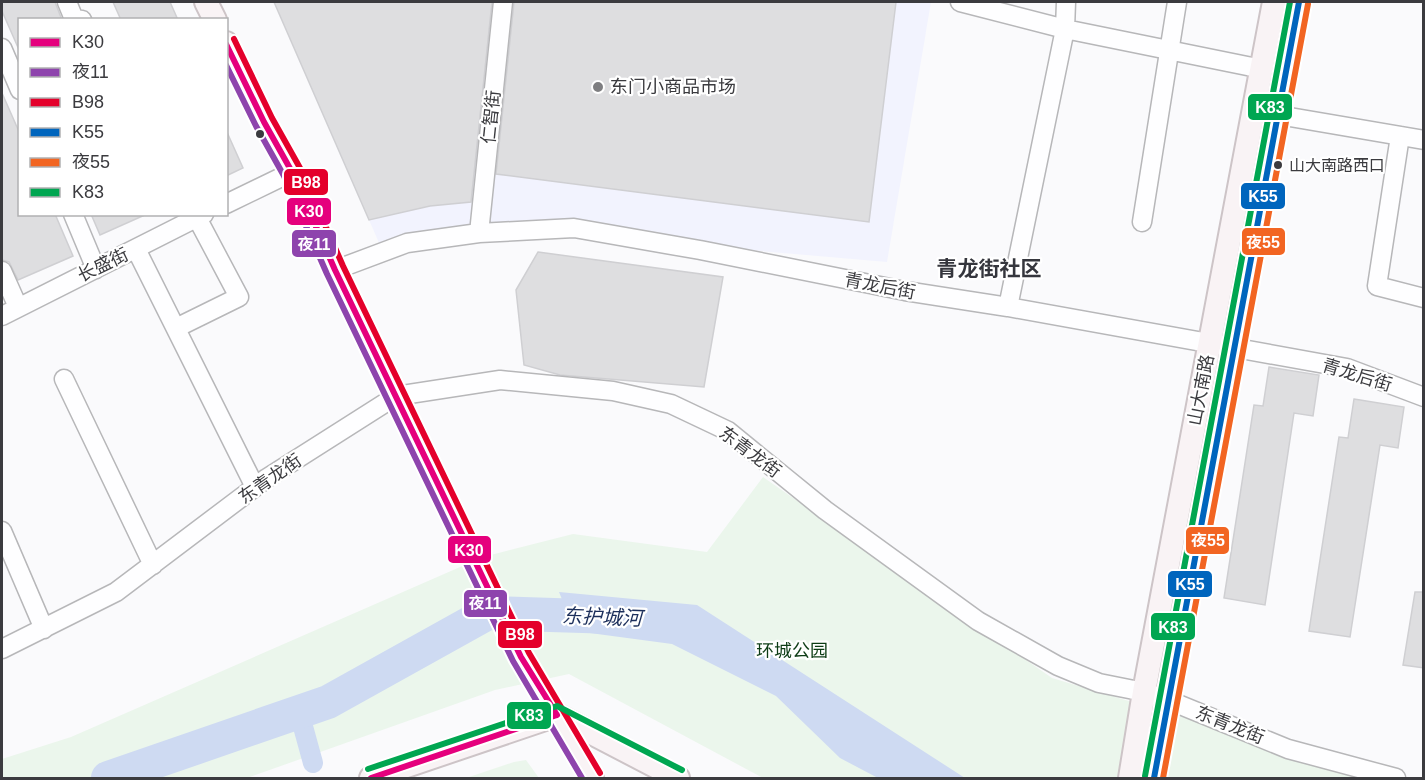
<svg xmlns="http://www.w3.org/2000/svg" width="1425" height="780" font-family="Arial,'Noto Sans SC',sans-serif">
	<style>
		.built { fill: #f2f3fe }
		.green { fill: #ebf6ec }
		.water { fill: #cedaf2 }
		.lines { fill: none; stroke-linecap: round; stroke-linejoin: round }
		.canal { stroke: #cedaf2; stroke-width: 20 }
		.river { stroke: #cedaf2; stroke-width: 34 }
		.building { fill: #dedee0; stroke: #cfcfd2; stroke-width: 1.5 }
		.minor-casing { stroke: #b7b7b9; stroke-width: 21 }
		.major-casing { stroke: #cdc4c7; stroke-width: 26 }
		.minor { stroke: #fefeff; stroke-width: 18 }
		.major { stroke: #f9f3f5; stroke-width: 22 }
		.bus-1-casing { stroke: #fff; stroke-width: 10 }
		.bus-2-casing { stroke: #fff; stroke-width: 10 }
		.bus-3-casing { stroke: #fff; stroke-width: 10 }
		.bus-4-casing { stroke: #fff; stroke-width: 10 }
		.bus-5-casing { stroke: #fff; stroke-width: 10 }
		.bus-6-casing { stroke: #fff; stroke-width: 10 }
		.bus-1 { stroke: #e5007d; stroke-width: 6 }
		.bus-2 { stroke: #8e44ad; stroke-width: 6 }
		.bus-3 { stroke: #e4002b; stroke-width: 6 }
		.bus-4 { stroke: #0065bd; stroke-width: 6 }
		.bus-5 { stroke: #f26522; stroke-width: 6 }
		.bus-6 { stroke: #00a651; stroke-width: 6 }
		.poi-dot { fill: #7e7e81; stroke: #fff; stroke-width: 2 }
		.bus-dot { fill: #3b3b3f; stroke: #fff; stroke-width: 2 }
		.labels { text-anchor: middle; dominant-baseline: central; stroke-width: 4.5; stroke-linejoin: round; paint-order: stroke }
		.bus-label { font-size: 16px; fill: #3b3b3f; stroke: #fff; text-anchor: start }
		.poi-label { font-size: 18px; fill: #3b3b3f; stroke: #fff; text-anchor: start }
		.street-label { font-size: 18px; fill: #3b3b3f; stroke: #fff }
		.park-label { font-size: 18px; fill: #0d3c15; stroke: #fff }
		.water-label { font-size: 20px; font-style: italic; fill: #1c2f5b; stroke: #fff }
		.quarter-label { font-size: 21px; font-weight: bold; fill: #35363d; stroke: #fff }
		.line-badge { stroke: #fff; stroke-width: 2 }
		.badge-label { font-size: 16px; text-anchor: middle; font-weight: bold; fill: #fff }
	</style>
	<rect width="100%" height="100%" fill="#fafafc"/>
	<!-- built -->
	<path class="built" d="M274,2H931L887,262L737,249L479,233L383,252Z"/>
	<!-- green -->
	<path class="green" d="M763,477L1052,678L1385,778H763L569,674L495,690L247,778H2V759L71,737L483,557L573,534L707,552Z
		M526,760L539,778H466L514,762Z"/>
	<!-- water -->
	<path class="water" d="M559,592L697,605L965,778H878L840,758L776,696L672,644L575,631Z"/>
	<g class="lines">
		<!-- canal -->
		<path class="canal" d="M299,712L313,763"/>
		<!-- river -->
		<path class="river" d="M108,778L328,702L488,613L616,617"/>
	</g>
	<!-- building -->
	<path class="building" d="M2,2H55L62,20H20V52L2,11Z
		M113,2H170L178,20H121Z
		M274,2H492L471,202L430,206L369,220Z
		M514,2H896L869,222L496,174Z
		M2,93L20,134V214H55L73,256L18,280L9,262L2,260Z
		M226,130L243,168L226,176Z
		M91,214H147L100,235Z
		M538,252L723,277L704,387L560,375L524,365L516,290Z
		M1269,367L1319,375L1313,416L1294,413L1265,605L1224,598L1254,405L1263,406Z
		M1354,399L1404,407L1398,448L1380,445L1350,637L1309,631L1339,437L1348,438Z
		M1415,592H1424V668L1403,665Z"/>
	<g class="lines">
		<!-- minor casing -->
		<g class="minor-casing">
			<path id="minor" d="M67,2L74,19L82,20
				M960,2L1065,29L1066,2
				M2,48L20,90
				M1278,115L1424,140
				M1400,136L1377,286L1424,298
				M226,204L292,172
				M73,214L96,269
				M1142,222L1177,2
				M479,233L503,2
				M136,249L255,487
				M335,270L407,243L479,233L574,228L700,250L905,291L1008,307L1347,368L1424,397
				M2,271L18,307
				M1008,307L1065,29L1262,69
				M2,316L204,214
				M176,328L239,297L195,214
				M64,379L153,565
				M2,531L44,629
				M2,649L116,592L267,478L396,396L500,380L613,391L671,404L728,431L825,510L978,621L1058,666L1099,683L1144,692L1168,700L1288,749L1396,778"/>
		</g>
		<!-- major casing -->
		<g class="major-casing">
			<path id="major" d="M206,2L215,20
				M226,43L264,122L292,172L335,270L521,657L592,778
				M371,778L557,715L678,778
				M1130,778L1144,692L1274,2
				M1154,778L1299,2"/>
		</g>
		<!-- minor -->
		<use href="#minor" class="minor"/>
		<!-- major -->
		<use href="#major" class="major"/>
		<!-- bus-1 casing -->
		<g class="bus-1-casing">
			<path id="bus-1" d="M226,44L264,122L292,172L335,270L521,657L557,715
				M371,778L557,715"/>
		</g>
		<!-- bus-2 casing -->
		<g class="bus-2-casing">
			<path id="bus-2" d="M226,65L256,126L284,176L327,274L513,661L582,778"/>
		</g>
		<!-- bus-3 casing -->
		<g class="bus-3-casing">
			<path id="bus-3" d="M234,39L272,118L300,168L343,266L529,653L600,773"/>
		</g>
		<!-- bus-4 casing -->
		<g class="bus-4-casing">
			<path id="bus-4" d="M1154,778L1299,2"/>
		</g>
		<!-- bus-5 casing -->
		<g class="bus-5-casing">
			<path id="bus-5" d="M1163,778L1308,4"/>
		</g>
		<!-- bus-6 casing -->
		<g class="bus-6-casing">
			<path id="bus-6" d="M368,769L557,706L682,770
				M1145,776L1290,2"/>
		</g>
		<!-- bus-1 -->
		<use href="#bus-1" class="bus-1"/>
		<!-- bus-2 -->
		<use href="#bus-2" class="bus-2"/>
		<!-- bus-3 -->
		<use href="#bus-3" class="bus-3"/>
		<!-- bus-4 -->
		<use href="#bus-4" class="bus-4"/>
		<!-- bus-5 -->
		<use href="#bus-5" class="bus-5"/>
		<!-- bus-6 -->
		<use href="#bus-6" class="bus-6"/>
	</g>
	<!-- markers -->
	<circle class="poi-dot" cx="598" cy="87" r="6"/>
	<g class="bus-dot">
		<circle cx="260" cy="134" r="5"/>
		<circle cx="1278" cy="165" r="5"/>
	</g>
	<g class="labels">
		<!-- bus labels -->
		<g class="bus-label">
			<text x="1289" y="165">山大南路西口</text>
		</g>
		<!-- poi labels -->
		<g class="poi-label">
			<text x="610" y="87">东门小商品市场</text>
		</g>
		<!-- street labels -->
		<g class="street-label">
			<text transform="translate(491 117) rotate(-84)">仁智街</text>
			<text transform="translate(103 265) rotate(-26)">长盛街</text>
			<text transform="translate(880 286) rotate(11)">青龙后街</text>
			<text transform="translate(1357 375) rotate(17)">青龙后街</text>
			<text transform="translate(1201 390) rotate(-79)">山大南路</text>
			<text transform="translate(750 452) rotate(37)">东青龙街</text>
			<text transform="translate(270 479) rotate(-35)">东青龙街</text>
			<text transform="translate(1230 725) rotate(22)">东青龙街</text>
		</g>
		<!-- park labels -->
		<g class="park-label">
			<text x="792" y="651">环城公园</text>
		</g>
		<!-- water labels -->
		<g class="water-label">
			<text transform="translate(602 617) rotate(2)">东护城河</text>
		</g>
		<!-- quarter labels -->
		<g class="quarter-label">
			<text x="989" y="268">青龙街社区</text>
		</g>
	</g>
	<g class="line-badge">
		<rect x="1247" y="93" width="46" height="28" rx="6" fill="#00a651"/>
		<rect x="283" y="168" width="46" height="28" rx="6" fill="#e4002b"/>
		<rect x="1240" y="182" width="46" height="28" rx="6" fill="#0065bd"/>
		<rect x="286" y="197" width="46" height="29" rx="6" fill="#e5007d"/>
		<rect x="1241" y="227" width="45" height="29" rx="6" fill="#f26522"/>
		<rect x="291" y="229" width="46" height="29" rx="6" fill="#8e44ad"/>
		<rect x="1185" y="526" width="45" height="29" rx="6" fill="#f26522"/>
		<rect x="447" y="535" width="45" height="29" rx="6" fill="#e5007d"/>
		<rect x="1167" y="570" width="46" height="28" rx="6" fill="#0065bd"/>
		<rect x="463" y="589" width="45" height="29" rx="6" fill="#8e44ad"/>
		<rect x="1150" y="612" width="46" height="29" rx="6" fill="#00a651"/>
		<rect x="497" y="620" width="46" height="29" rx="6" fill="#e4002b"/>
		<rect x="506" y="701" width="46" height="29" rx="6" fill="#00a651"/>
	</g>
	<g class="badge-label">
		<text x="1270" y="113">K83</text>
		<text x="306" y="188">B98</text>
		<text x="1263" y="202">K55</text>
		<text x="309" y="217">K30</text>
		<text x="1263" y="248">夜55</text>
		<text x="314" y="250">夜11</text>
		<text x="1208" y="546">夜55</text>
		<text x="469" y="556">K30</text>
		<text x="1190" y="590">K55</text>
		<text x="485" y="609">夜11</text>
		<text x="1173" y="633">K83</text>
		<text x="520" y="640">B98</text>
		<text x="529" y="721">K83</text>
	</g>
	<!-- border -->
	<rect width="1425" height="780" fill="none" stroke="#3b3b3f" stroke-width="6"/>
	<!-- legend -->
	<rect x="18" y="18" width="210" height="198" fill="#ffffff" stroke="#b1b1b2" stroke-width="1.5"/>
	<rect x="30" y="38" width="30" height="9" fill="#e5007d" stroke="#b1b1b2" stroke-width="1.5"/>
	<text x="72" y="48" font-size="18" fill="#3b3b3f">K30</text>
	<rect x="30" y="68" width="30" height="9" fill="#8e44ad" stroke="#b1b1b2" stroke-width="1.5"/>
	<text x="72" y="78" font-size="18" fill="#3b3b3f">夜11</text>
	<rect x="30" y="98" width="30" height="9" fill="#e4002b" stroke="#b1b1b2" stroke-width="1.5"/>
	<text x="72" y="108" font-size="18" fill="#3b3b3f">B98</text>
	<rect x="30" y="128" width="30" height="9" fill="#0065bd" stroke="#b1b1b2" stroke-width="1.5"/>
	<text x="72" y="138" font-size="18" fill="#3b3b3f">K55</text>
	<rect x="30" y="158" width="30" height="9" fill="#f26522" stroke="#b1b1b2" stroke-width="1.5"/>
	<text x="72" y="168" font-size="18" fill="#3b3b3f">夜55</text>
	<rect x="30" y="188" width="30" height="9" fill="#00a651" stroke="#b1b1b2" stroke-width="1.5"/>
	<text x="72" y="198" font-size="18" fill="#3b3b3f">K83</text>
</svg>
